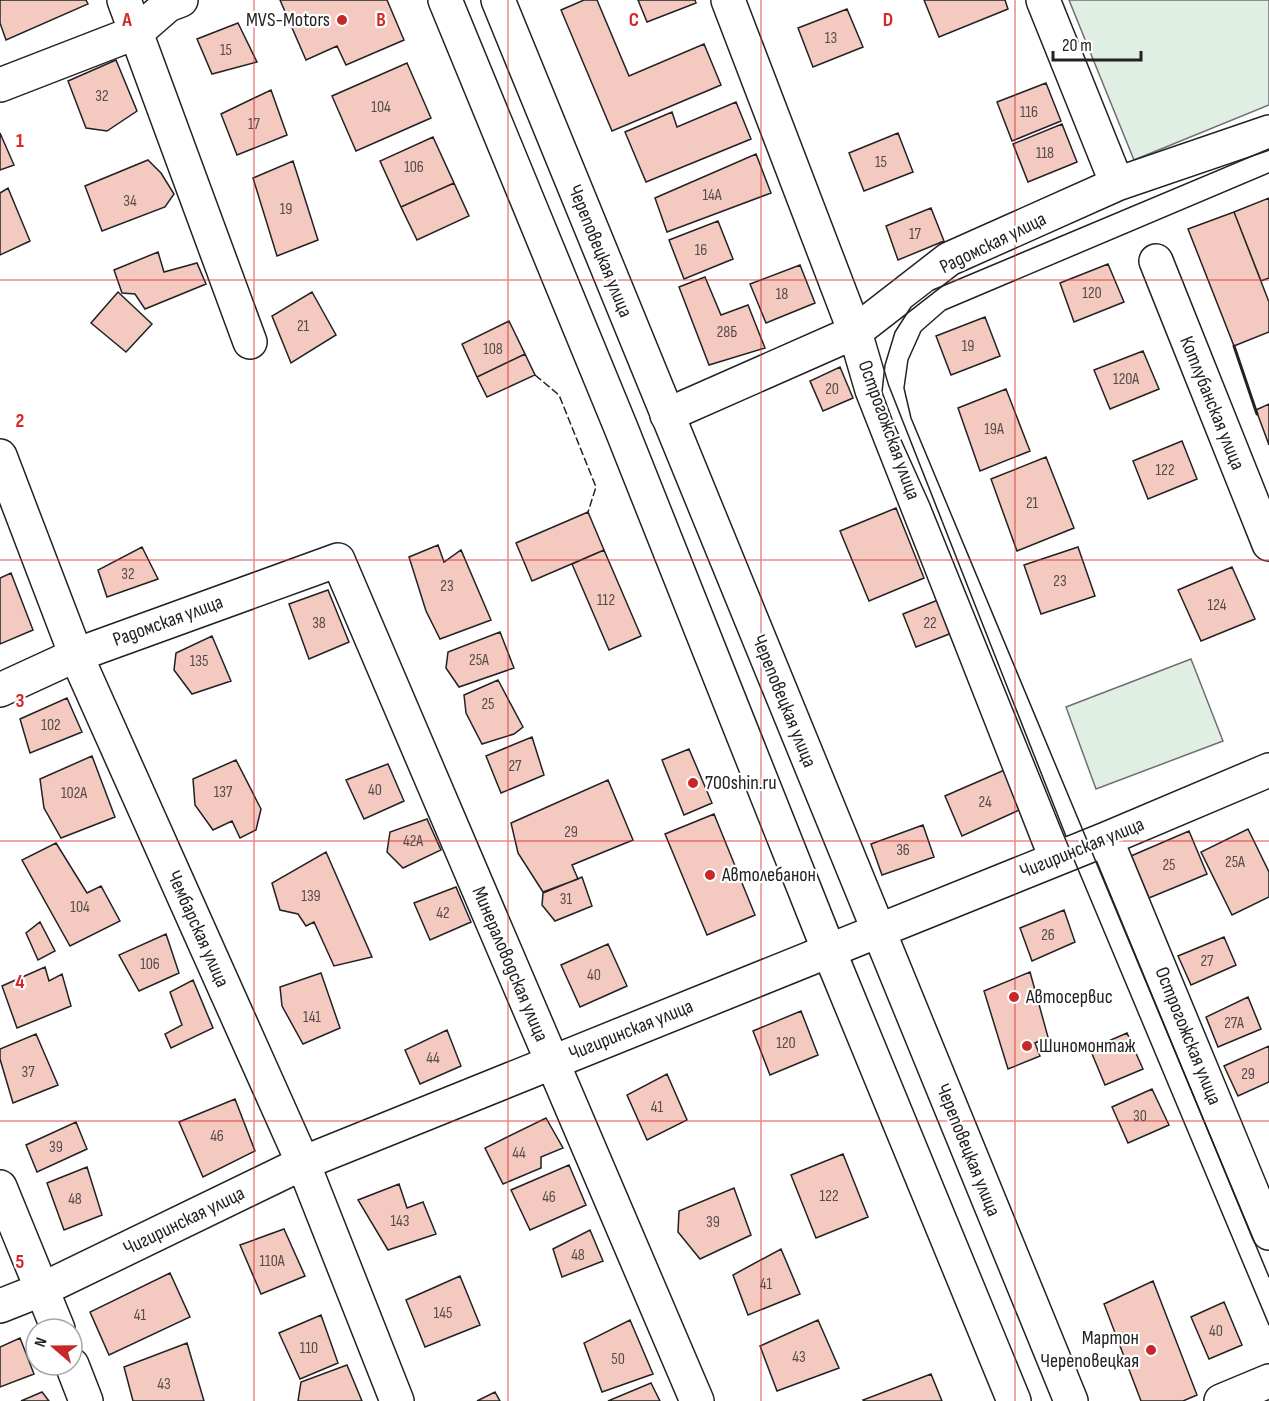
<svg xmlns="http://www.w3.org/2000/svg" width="1269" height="1401" font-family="'Sofia Sans Condensed',sans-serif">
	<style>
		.green { fill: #e0efe3; stroke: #6f6f6f; stroke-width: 1.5 }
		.building { fill: #f3c9c0; stroke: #222; stroke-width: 1.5 }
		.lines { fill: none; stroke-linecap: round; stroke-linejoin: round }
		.minor-casing { stroke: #222; stroke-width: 36 }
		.highway-casing { stroke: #222; stroke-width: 36 }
		.minor { stroke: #fff; stroke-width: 33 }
		.highway { stroke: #fff; stroke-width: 33 }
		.tram { stroke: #222; stroke-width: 1.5 }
		.fence { stroke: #222; stroke-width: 1.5; stroke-dasharray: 8 3; stroke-linecap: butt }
		.wall { stroke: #222; stroke-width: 3 }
		.grid { fill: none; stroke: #d62828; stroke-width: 1.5; stroke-opacity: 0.55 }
		.poi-dot { fill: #c62828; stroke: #fff; stroke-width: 2 }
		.labels { text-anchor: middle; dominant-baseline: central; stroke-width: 4.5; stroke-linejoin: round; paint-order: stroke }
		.number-label { font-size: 16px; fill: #564c4a }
		.poi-label { font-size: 20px; fill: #222; stroke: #fff; text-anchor: start }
		.street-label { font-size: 20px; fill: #222; stroke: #fff }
		.grid-label { font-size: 20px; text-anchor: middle; font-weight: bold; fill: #d62828; stroke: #fff; stroke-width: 4.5; stroke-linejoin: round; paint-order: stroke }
	</style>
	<rect width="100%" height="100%" fill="#fff"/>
	<!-- green -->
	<path class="green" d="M1069,0H1269V105L1134,160Z
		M1191,659L1223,741L1096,789L1066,707Z"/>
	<!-- building -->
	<path class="building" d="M0,0H86L88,4L6,40L0,23Z
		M280,0H387L404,40L346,65L337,46L306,60Z
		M584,0H597L629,76L704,44L721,85L612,131L561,10Z
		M638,0H695L696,3L647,22Z
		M924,0H1005L1008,9L939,37Z
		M847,9L863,47L813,67L798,28Z
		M238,23L257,62L212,74L197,39Z
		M116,60L137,111L107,131L86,128L68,81Z
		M407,63L431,118L356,151L332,96Z
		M1046,83L1061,121L1012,141L997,102Z
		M271,90L287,135L237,155L221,114Z
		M736,102L751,139L646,182L625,132L672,112L677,127Z
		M1062,124L1077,162L1028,182L1013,144Z
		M0,133L14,165L0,170Z
		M898,133L913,172L864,191L849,153Z
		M433,137L454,183L401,207L380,161Z
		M756,154L771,193L667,232L655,198Z
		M148,160L161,173L174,194L165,207L102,231L85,186Z
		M293,161L318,240L277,256L253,178Z
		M454,183L469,216L417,240L401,207Z
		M8,188L30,241L0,255V193Z
		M1269,198V278L1261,281L1234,212Z
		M931,208L944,241L898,260L886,226Z
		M1234,212L1269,302V332L1234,346L1188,229Z
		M718,221L733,259L684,279L669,240Z
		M158,252L164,272L197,263L206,284L145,309L135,294L122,293L114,270Z
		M1108,264L1124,302L1074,322L1060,283Z
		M800,265L815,303L766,323L750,284Z
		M705,277L721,315L748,305L765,348L709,365L679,287Z
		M118,292L152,324L126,352L91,323Z
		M312,292L336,335L291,363L272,316Z
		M985,317L1000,356L951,375L936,336Z
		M509,321L525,354L477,377L462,344Z
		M1143,351L1159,389L1110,409L1094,370Z
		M525,354L535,375L487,397L477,377Z
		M840,367L853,398L823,411L810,381Z
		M1006,389L1030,451L980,471L958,408Z
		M1269,404V445L1256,410Z
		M1182,441L1197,479L1148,499L1133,461Z
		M1046,457L1074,528L1017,551L991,479Z
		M896,508L924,578L869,601L840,531Z
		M588,512L604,550L532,581L516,543Z
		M438,545L444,562L461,550L491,620L440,639L426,611L409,557Z
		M142,547L158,579L107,597L98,570Z
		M1078,547L1095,596L1041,614L1024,565Z
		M604,550L641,636L609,650L572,564Z
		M1232,567L1255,619L1201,641L1178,590Z
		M11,573L33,630L0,644V578Z
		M328,590L349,642L309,659L289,604Z
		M943,598L957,631L916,647L903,614Z
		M500,632L514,668L459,687L446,668L448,652Z
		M212,636L231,681L192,694L174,670L176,653Z
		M498,680L523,727L514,734L482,744L466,713L464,695Z
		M67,698L82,732L30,753L20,719Z
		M532,737L544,775L501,793L486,756Z
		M689,749L712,803L684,815L662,760Z
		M92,756L115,817L61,838L44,808L40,779Z
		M236,760L261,809L256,830L240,838L232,821L213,830L195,805L193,779Z
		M388,764L404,801L364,819L346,780Z
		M1009,768L1026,807L962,836L945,796Z
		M608,780L633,840L572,865L578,879L543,892L518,853L511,823Z
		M714,814L755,915L707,935L665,834Z
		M427,819L441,850L403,868L387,852L390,832Z
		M923,825L934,857L882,875L871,844Z
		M1248,829L1269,872V897L1232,915L1201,852Z
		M1189,831L1207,874L1149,898L1131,856Z
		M56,843L87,893L101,886L120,921L70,946L22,860Z
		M326,852L372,957L334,966L314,922L306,926L298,914L280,910L272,883Z
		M582,877L592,906L555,921L542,905L543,893Z
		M456,887L471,922L430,940L414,903Z
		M1064,910L1075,942L1032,961L1020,928Z
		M40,922L55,951L38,960L26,933Z
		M166,934L179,973L139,991L119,955Z
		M1224,937L1236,965L1191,985L1178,956Z
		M608,944L627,986L580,1007L561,965Z
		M45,967L49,981L62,974L71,1006L17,1028L2,986Z
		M1030,972L1048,1037L1035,1043L1040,1056L1008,1069L984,991Z
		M321,973L340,1028L303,1044L282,1006L280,987Z
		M193,980L213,1028L171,1048L165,1034L182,1025L170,992Z
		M1248,997L1261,1029L1218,1047L1206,1017Z
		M801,1011L818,1055L770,1075L753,1031Z
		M447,1030L461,1066L420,1084L405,1050Z
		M1127,1033L1143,1069L1105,1085L1090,1049Z
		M36,1034L58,1085L13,1103L0,1059V1049Z
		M1269,1046V1082L1238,1096L1224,1066Z
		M667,1074L687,1120L647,1140L627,1095Z
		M1152,1089L1169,1125L1128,1143L1112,1107Z
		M235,1099L255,1151L203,1177L179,1122Z
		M546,1118L563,1148L541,1157V1168L503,1184L485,1148Z
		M76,1122L87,1149L37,1172L26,1145Z
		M843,1154L868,1217L816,1238L791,1175Z
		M569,1165L586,1205L530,1230L511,1190Z
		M87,1167L102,1215L64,1230L47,1183Z
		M399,1184L407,1208L423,1202L436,1234L388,1250L358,1200Z
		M734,1188L751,1235L700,1259L678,1232L679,1211Z
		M284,1229L305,1276L261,1294L240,1245Z
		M590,1230L603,1261L562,1277L553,1249Z
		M781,1249L800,1294L748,1315L733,1275Z
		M170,1273L190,1317L109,1355L90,1312Z
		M460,1276L480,1325L425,1347L406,1300Z
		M1153,1281L1197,1395L1183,1401H1141L1104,1304Z
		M1224,1302L1242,1345L1209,1359L1191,1317Z
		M321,1315L338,1363L300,1379L279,1333Z
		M630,1320L653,1374L602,1392L584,1343Z
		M818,1320L839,1368L777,1391L760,1346Z
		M20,1338L34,1374L0,1387V1347Z
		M187,1343L204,1401H133L124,1367Z
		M347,1365L362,1401H298L301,1382Z
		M931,1374L942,1401H864L863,1400Z
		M651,1383L660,1401H608Z
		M42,1392L49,1401H21Z
		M495,1392L500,1401H477Z"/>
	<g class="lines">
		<!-- minor casing -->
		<g class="minor-casing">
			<path id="minor" d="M124,0L250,342
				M728,0L855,332L872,390L1056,858
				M1043,0L1117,184
				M0,85L137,32L168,5L181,0
				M1156,261L1269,544
				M667,415L855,332L949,259L1117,184L1269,132
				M0,456L76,655L303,1163L397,1401
				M0,690L76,655L338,560L697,1401
				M1106,839L1269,1233
				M0,1187L58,1329
				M0,1306L43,1289L303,1163L1106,839L1269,770
				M72,1365L86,1401
				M1221,1401L1269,1381"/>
		</g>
		<!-- highway casing -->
		<g class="highway-casing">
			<path id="highway" d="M445,0L621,428L829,951L1014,1401
				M498,0L1071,1401"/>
		</g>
		<!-- minor -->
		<use href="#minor" class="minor"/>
		<!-- highway -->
		<use href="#highway" class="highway"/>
		<!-- tram -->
		<path class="tram" d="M1269,149L933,290L911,307L895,332L885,365L882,392L893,422L929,502L1062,831L1269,1325
			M1269,173L945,310L921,331L908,360L904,388L911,418L1269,1277"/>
		<!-- fence -->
		<path class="fence" d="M535,375L559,395L596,487L588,512"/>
		<!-- wall -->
		<path class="wall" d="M1234,346L1257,414"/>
	</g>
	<!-- grid -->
	<path class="grid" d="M254,0V1401M508,0V1401M761,0V1401M1015,0V1401M0,280H1269M0,560H1269M0,841H1269M0,1121H1269"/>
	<!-- markers -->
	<g class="poi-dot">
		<circle cx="342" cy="20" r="6"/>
		<circle cx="693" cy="783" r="6"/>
		<circle cx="710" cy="875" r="6"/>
		<circle cx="1014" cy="997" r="6"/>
		<circle cx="1027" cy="1046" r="6"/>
		<circle cx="1151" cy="1350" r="6"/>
	</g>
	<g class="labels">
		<!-- number labels -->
		<g class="number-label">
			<text x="831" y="38">13</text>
			<text x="226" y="50">15</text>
			<text x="102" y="96">32</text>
			<text x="381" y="107">104</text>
			<text x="1029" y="112">116</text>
			<text x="254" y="124">17</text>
			<text x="1045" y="153">118</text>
			<text x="881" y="162">15</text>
			<text x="414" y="167">106</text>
			<text x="712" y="195">14А</text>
			<text x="130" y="201">34</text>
			<text x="286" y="209">19</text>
			<text x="915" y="234">17</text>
			<text x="701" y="250">16</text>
			<text x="1092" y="293">120</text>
			<text x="782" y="294">18</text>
			<text x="303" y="326">21</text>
			<text x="727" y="332">28Б</text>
			<text x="968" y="346">19</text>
			<text x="493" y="349">108</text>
			<text x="1126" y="379">120А</text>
			<text x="832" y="389">20</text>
			<text x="994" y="429">19А</text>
			<text x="1165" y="470">122</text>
			<text x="1032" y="503">21</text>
			<text x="128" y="574">32</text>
			<text x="1060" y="581">23</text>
			<text x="447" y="586">23</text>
			<text x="606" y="600">112</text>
			<text x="1217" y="605">124</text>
			<text x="319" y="623">38</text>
			<text x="930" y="623">22</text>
			<text x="479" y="660">25А</text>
			<text x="199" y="661">135</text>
			<text x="488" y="704">25</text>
			<text x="51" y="725">102</text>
			<text x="515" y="766">27</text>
			<text x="375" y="790">40</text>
			<text x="223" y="792">137</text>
			<text x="74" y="793">102А</text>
			<text x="985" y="802">24</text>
			<text x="571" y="832">29</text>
			<text x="413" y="841">42А</text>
			<text x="903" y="850">36</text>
			<text x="1235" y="862">25А</text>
			<text x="1169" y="865">25</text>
			<text x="311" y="896">139</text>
			<text x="566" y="899">31</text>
			<text x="80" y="907">104</text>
			<text x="443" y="913">42</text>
			<text x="1048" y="935">26</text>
			<text x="1207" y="961">27</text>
			<text x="150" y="964">106</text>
			<text x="594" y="975">40</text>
			<text x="312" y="1017">141</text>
			<text x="1234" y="1023">27А</text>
			<text x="786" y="1043">120</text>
			<text x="433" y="1058">44</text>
			<text x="28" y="1072">37</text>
			<text x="1248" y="1074">29</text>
			<text x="657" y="1107">41</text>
			<text x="1140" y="1116">30</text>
			<text x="217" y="1136">46</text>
			<text x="56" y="1147">39</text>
			<text x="519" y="1153">44</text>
			<text x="829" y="1196">122</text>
			<text x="549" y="1197">46</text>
			<text x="75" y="1199">48</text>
			<text x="400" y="1221">143</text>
			<text x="713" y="1222">39</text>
			<text x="578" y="1255">48</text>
			<text x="272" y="1261">110А</text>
			<text x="766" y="1284">41</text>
			<text x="443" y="1313">145</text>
			<text x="140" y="1315">41</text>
			<text x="1216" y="1331">40</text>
			<text x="309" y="1348">110</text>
			<text x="799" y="1357">43</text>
			<text x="618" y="1359">50</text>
			<text x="164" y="1384">43</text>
		</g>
		<!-- poi labels -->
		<g class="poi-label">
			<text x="330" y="20" text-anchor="end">MVS-Motors</text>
			<text x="705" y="783">700shin.ru</text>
			<text x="722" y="875">Автолебанон</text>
			<text x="1026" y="997">Автосервис</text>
			<text x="1039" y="1046">Шиномонтаж</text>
			<text x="1139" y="1338" text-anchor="end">Мартон<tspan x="1139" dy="23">Череповецкая</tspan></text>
		</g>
		<!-- street labels -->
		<g class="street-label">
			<text transform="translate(993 243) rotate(-26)">Радомская улица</text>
			<text transform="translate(600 251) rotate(68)">Череповецкая улица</text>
			<text transform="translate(1212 403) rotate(68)">Котлубанская улица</text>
			<text transform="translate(889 430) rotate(70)">Острогожская улица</text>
			<text transform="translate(168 621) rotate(-20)">Радомская улица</text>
			<text transform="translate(784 701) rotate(68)">Череповецкая улица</text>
			<text transform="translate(1082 848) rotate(-22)">Чигиринская улица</text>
			<text transform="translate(198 929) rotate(66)">Чембарская улица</text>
			<text transform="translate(510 964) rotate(67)">Минераловодская улица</text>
			<text transform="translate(631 1030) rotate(-22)">Чигиринская улица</text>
			<text transform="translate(1188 1036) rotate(68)">Острогожская улица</text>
			<text transform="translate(968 1150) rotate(68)">Череповецкая улица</text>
			<text transform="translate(184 1221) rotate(-26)">Чигиринская улица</text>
		</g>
	</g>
	<g class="grid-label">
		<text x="127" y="26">A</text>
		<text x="381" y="26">B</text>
		<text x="634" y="26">C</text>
		<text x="888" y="26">D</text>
		<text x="20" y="147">1</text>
		<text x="20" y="427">2</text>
		<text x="20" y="707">3</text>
		<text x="20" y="988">4</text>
		<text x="20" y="1268">5</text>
	</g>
	<!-- north arrow -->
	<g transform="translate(54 1347) rotate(290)"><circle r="28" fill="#ffffff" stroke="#a7a7a7" stroke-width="1.5"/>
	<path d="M0-4.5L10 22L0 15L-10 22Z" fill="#c62828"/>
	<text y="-9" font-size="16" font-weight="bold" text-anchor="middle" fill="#222222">N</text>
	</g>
	<!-- scale -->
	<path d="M1053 51v9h88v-9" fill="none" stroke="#222222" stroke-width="3"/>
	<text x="1062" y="51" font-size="18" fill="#222222" stroke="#ffffff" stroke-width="4.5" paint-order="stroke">20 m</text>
</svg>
